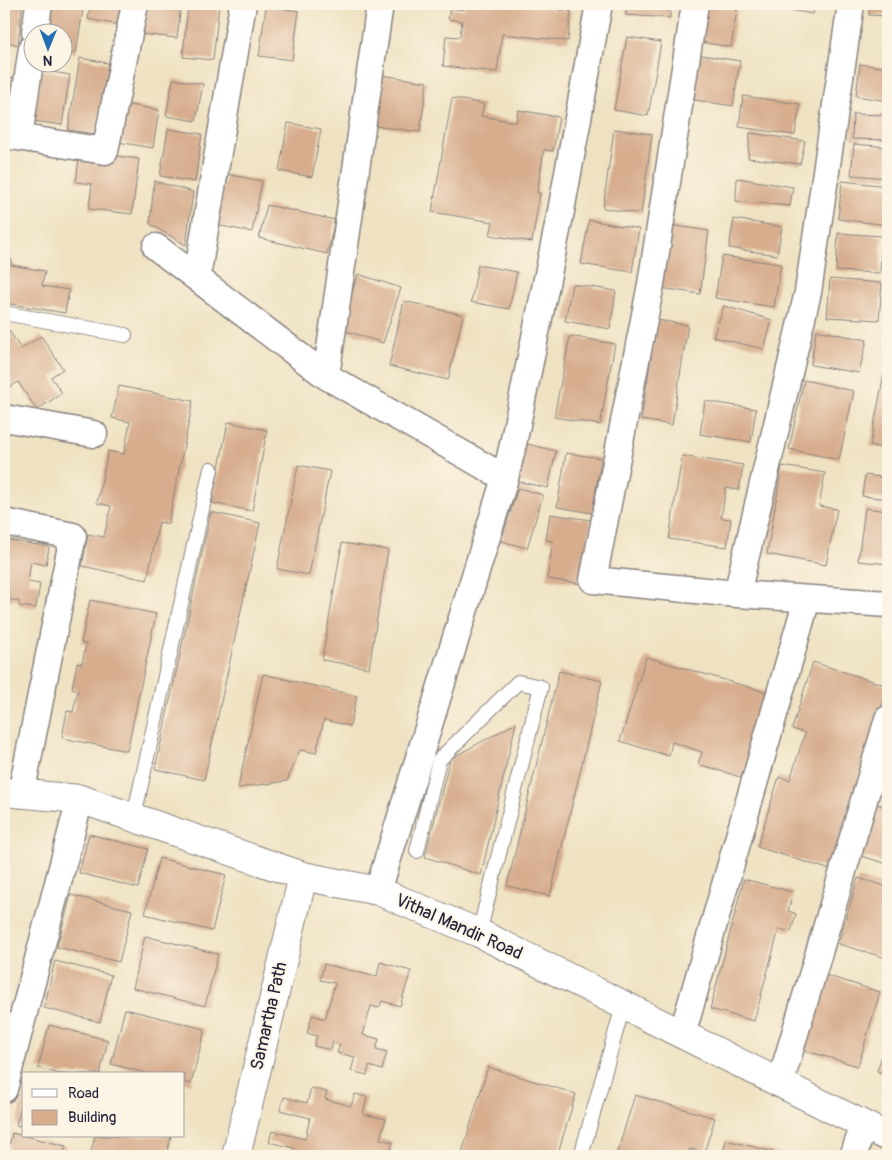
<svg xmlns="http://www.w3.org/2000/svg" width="892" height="1160" font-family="Pangolin,sans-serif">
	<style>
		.building { fill: #d7ad8e }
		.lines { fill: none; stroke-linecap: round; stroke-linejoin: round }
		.service-casing { stroke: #88827e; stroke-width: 16 }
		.minor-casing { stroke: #88827e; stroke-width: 29 }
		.tertiary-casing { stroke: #88827e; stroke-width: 30 }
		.service { stroke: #fff; stroke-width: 14 }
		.minor { stroke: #fff; stroke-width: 26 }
		.tertiary { stroke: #fff; stroke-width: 28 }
		.labels { text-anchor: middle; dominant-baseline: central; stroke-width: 4; stroke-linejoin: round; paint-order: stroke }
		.street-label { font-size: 18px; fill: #22223b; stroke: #fcf5e5 }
	</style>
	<rect width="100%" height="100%" fill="#fcf5e5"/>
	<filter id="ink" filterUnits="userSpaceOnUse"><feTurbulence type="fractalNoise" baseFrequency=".02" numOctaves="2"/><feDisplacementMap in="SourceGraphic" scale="10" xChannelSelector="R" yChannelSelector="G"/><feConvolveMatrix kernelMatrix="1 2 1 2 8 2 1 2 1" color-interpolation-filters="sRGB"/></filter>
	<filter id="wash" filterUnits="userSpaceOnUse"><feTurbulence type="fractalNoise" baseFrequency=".0096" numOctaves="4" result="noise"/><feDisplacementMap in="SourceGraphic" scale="20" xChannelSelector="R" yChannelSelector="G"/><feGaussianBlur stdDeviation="1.12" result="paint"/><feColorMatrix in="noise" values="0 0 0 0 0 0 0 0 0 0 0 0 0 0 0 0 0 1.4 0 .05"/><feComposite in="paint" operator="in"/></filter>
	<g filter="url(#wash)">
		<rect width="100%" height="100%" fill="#efe2c2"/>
		<g id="blocks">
			<!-- building -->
			<path class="building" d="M4,4H12L22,7L18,45L4,41Z
				M51,4H84L76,53L62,50V32H46Z
				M91,4H129L125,26L88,19Z
				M142,4L181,5L177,38L139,34Z
				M188,4L219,6L213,60L183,57Z
				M465,4H511L571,11L568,41L502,34L497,72L443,66L446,36L460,37L462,21L448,19L450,8L464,10Z
				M626,4H670V18L626,15Z
				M706,4H738L731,47L701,42Z
				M756,4H815L813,14Z
				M869,4H888V16L869,15Z
				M266,6L299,11L292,60L259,56Z
				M627,37L661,42L648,116L614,110Z
				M695,54L740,61L733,106L688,99Z
				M80,58L108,63L96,134L68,130Z
				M860,64L888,68V101L856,96Z
				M41,70L70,75L62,125L33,121Z
				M381,75L427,82L420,132L374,126Z
				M4,77L17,78L12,116L4,115Z
				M173,79L203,84L196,121L166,116Z
				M743,96L800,104L795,135L739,127Z
				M452,98L484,104L481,116L516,122L518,110L559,117L553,151L544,150L537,193H540L532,242L490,235L493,222L432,212Z
				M124,104L159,110L153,148L118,142Z
				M853,114L888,115V140L852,139Z
				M288,123L321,129L312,177L279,171Z
				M168,129L202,134L195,182L160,176Z
				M614,129L652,134L641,214L603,208Z
				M750,133L805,141L800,164L748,158Z
				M854,144L888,147V178L851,175Z
				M80,151L139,159L132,214L89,209L92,184L76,182Z
				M226,174L262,181L252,232L216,225Z
				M737,178L793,187L790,206L736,201Z
				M154,181L193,192L186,245L150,224Z
				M842,181L888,186V225L838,219Z
				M267,205L335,220L327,254L259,238Z
				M734,219L782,227L777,255L729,248Z
				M589,220L639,229L632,272L581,264Z
				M670,225L709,231L700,294L661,288Z
				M838,233L882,236L880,273L836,271Z
				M722,256L781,264L774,307L715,298Z
				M4,259L12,260L11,265L45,271L42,286L69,290L65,313L4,303Z
				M478,265L517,272L509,309L471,302Z
				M358,274L401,288L383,343L340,329Z
				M830,279L882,283L879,320L827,317Z
				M572,284L616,291L610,329L565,321Z
				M404,301L463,315L448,380L389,366Z
				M724,306L772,320L764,349L713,337Z
				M657,320L688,325L672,425L641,420Z
				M4,323L21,349L41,336L63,369L51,377L62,393L37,410L18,382L4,391Z
				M816,330L867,340L859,373L811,365Z
				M570,336L615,344L600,425L554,417Z
				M887,358H888V449L870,446Z
				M804,380L854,391L839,460L789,449Z
				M119,386L193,401L168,524L159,522L147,580L82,566L88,534L104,537L111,506L97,503L108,451L124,454L130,422L112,418Z
				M705,401L756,409L751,442L700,434Z
				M228,422L267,430L252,511L212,503Z
				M523,443L556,451L548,488L515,481Z
				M566,453L601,458L592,513L557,507Z
				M682,456L743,465L739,490L726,488L721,518L731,519L727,547L669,539Z
				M298,465L330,471L309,575L277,569Z
				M782,466L825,473L819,506L837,509L826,565L767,554Z
				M865,475L888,478V499L862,496Z
				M518,488L543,495L527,548L501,541Z
				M865,508L888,511V564L858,561Z
				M211,512L260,523L204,780L155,769Z
				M550,514L591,520L582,584L547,579L553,541L546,540Z
				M4,539L49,547L46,565L31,562L28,582L40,584L36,608L19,606V601L4,599Z
				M342,543L388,550L369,668L322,660Z
				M90,600L156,614L127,751L62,738L67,711L73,712L78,690L72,688L77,663L82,664L86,644L81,643Z
				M646,657L776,695L750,780L698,764L702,752L672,742L669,756L620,741Z
				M813,662L888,686L831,870L757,847L779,777L790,780L805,733L792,729Z
				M559,671L602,681L550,896L507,886Z
				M263,674L357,696L350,726L324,720L316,753L300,750L287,781L238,788Z
				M516,723L481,875L425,857L450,759Z
				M874,803L888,808V864L858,855Z
				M89,834L148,849L138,888L79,873Z
				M159,858L226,875L212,931L145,914Z
				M858,878L888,887L887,958L838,944Z
				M744,879L793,892L788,911L796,914L791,932L779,929L754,1021L710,1009Z
				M71,895L132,910L119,962L57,947Z
				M145,936L218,954L205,1006L133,988Z
				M55,961L111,975L100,1022L44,1008Z
				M380,962L411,971L400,1006L382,1001L379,1008L371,1006L363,1035L379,1039L376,1049L387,1052L382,1070L369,1066L367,1075L351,1071L355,1057L337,1053L340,1044L333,1042L331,1050L314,1046L317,1036L307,1033L312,1015L325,1019L335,983L320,980L324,964L377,977Z
				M825,975L880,992L858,1066L803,1050Z
				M125,1009L205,1029L191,1084L184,1082V1074H150L111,1064Z
				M49,1025L108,1040L100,1074H60L38,1068Z
				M888,1037V1075L877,1071Z
				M488,1067L576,1094L557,1156H461Z
				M311,1088L327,1092L325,1099L351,1106L355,1094L367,1097L363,1114L386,1119L380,1139L393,1142L389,1156H293L294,1148L269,1142L272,1131L305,1139L310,1118L280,1110L284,1097L307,1103Z
				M635,1095L715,1118L704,1153L690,1149L688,1156H616Z
				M23,1099H24V1127L16,1125Z
				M12,1133L66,1146L63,1156H7Z
				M95,1136H171L166,1156H90Z
				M726,1140L790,1156H722Z"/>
		</g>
	</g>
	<g filter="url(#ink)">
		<use href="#blocks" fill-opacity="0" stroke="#88827e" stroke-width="1"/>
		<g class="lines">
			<!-- service casing -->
			<g class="service-casing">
				<path id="service" d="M4,313L125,335
					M134,816L211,469
					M417,851L439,760L518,682L541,687L479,933
					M581,1156L623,1006"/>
			</g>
			<!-- minor casing -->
			<g class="minor-casing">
				<path id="minor" d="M380,4L326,376L505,478
					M695,4L651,284L593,580L737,594L888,604
					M35,32L39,4
					M4,135L105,151L135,4
					M19,137L32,48
					M156,247L326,376
					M197,277L243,4
					M4,418L94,434
					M4,522L73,536L21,794
					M737,594L808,292L851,4
					M378,891L505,478L512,449L561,211L599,4
					M682,1035L807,599
					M780,1084L888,719
					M4,1089L80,799
					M853,1156L864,1125"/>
			</g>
			<!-- tertiary casing -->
			<g class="tertiary-casing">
				<path id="tertiary" d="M4,792L80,799L303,876L378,891L479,933L888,1137
					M236,1156L303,876"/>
			</g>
			<!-- service -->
			<use href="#service" class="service"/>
			<!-- minor -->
			<use href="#minor" class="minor"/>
			<!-- tertiary -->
			<use href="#tertiary" class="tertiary"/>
		</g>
	</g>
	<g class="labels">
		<!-- street labels -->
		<g class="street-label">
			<text transform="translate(459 927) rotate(24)">Vithal Mandir Road</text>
			<text transform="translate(269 1016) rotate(-77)">Samartha Path</text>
		</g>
	</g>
	<!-- margin -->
	<rect width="892" height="1160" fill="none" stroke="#fcf5e5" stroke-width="20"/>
	<!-- legend -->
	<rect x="22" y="1072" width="162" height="65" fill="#fcf5e5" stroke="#a5a1a1"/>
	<rect x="32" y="1089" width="25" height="8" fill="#ffffff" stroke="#a5a1a1"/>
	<text x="68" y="1098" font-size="15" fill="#22223b">Road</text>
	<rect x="32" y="1110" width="25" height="15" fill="#d7ad8e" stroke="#a5a1a1"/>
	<text x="68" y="1122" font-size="15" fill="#22223b">Building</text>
	<!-- north arrow -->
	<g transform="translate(48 48) rotate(181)"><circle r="24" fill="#fcf5e5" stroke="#a5a1a1"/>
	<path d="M0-4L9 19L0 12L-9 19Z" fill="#1f6fb2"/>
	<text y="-8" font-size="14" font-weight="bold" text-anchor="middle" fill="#22223b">N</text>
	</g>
</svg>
